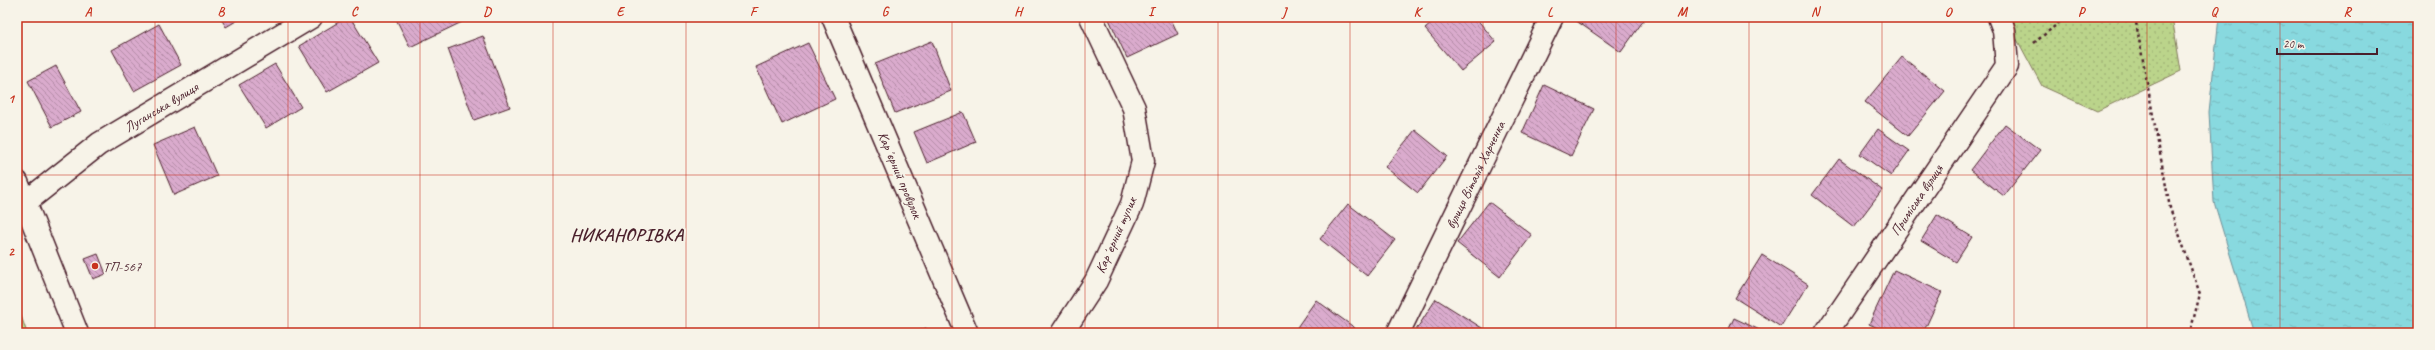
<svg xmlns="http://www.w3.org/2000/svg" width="2435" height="350" font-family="Caveat,sans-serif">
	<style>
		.grass { fill: url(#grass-dots); stroke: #827a5b }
		.park { fill: #bbd48b; stroke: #827a5b }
		.water { fill: url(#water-ripples); stroke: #6f8f97 }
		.building { fill: url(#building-back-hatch); stroke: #4a1f2b }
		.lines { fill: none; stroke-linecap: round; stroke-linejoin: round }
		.minor-casing { stroke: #4a1f2b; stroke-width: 25 }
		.path { stroke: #4a1f2b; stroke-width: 2.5; stroke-dasharray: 3 3; stroke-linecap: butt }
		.minor { stroke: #f7f3e8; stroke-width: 22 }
		.grid { fill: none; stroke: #c8321e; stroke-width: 1; stroke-opacity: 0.55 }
		.poi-dot { fill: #c8321e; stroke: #f7f3e8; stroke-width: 1.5 }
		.labels { text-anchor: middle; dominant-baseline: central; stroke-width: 4; stroke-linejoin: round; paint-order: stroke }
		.street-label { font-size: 14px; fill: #4a1f2b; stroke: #f7f3e8 }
		.poi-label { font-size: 14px; fill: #4a1f2b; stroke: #f7f3e8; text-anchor: start }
		.district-label { font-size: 18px; font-weight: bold; letter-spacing: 1px; fill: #4a1f2b; stroke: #f7f3e8 }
		.neatline { fill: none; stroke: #c8321e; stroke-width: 1.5 }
		.grid-label { font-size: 13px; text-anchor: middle; font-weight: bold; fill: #c8321e }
	</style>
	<defs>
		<pattern id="grass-dots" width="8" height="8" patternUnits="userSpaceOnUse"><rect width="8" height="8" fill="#bbd48b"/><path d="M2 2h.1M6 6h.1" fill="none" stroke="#a2b678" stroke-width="1.8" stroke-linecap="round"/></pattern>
		<pattern id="water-ripples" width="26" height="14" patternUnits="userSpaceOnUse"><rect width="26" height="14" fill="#88d9df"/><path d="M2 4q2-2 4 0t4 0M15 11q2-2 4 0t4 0" fill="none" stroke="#77bac0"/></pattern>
		<pattern id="building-back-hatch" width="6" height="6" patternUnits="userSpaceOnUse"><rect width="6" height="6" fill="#daabcd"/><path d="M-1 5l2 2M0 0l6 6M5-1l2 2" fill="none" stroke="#b38ba7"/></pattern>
	</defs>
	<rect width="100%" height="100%" fill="#f7f3e8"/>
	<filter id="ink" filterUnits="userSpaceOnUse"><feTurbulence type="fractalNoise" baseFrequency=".025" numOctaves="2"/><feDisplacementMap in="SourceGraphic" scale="8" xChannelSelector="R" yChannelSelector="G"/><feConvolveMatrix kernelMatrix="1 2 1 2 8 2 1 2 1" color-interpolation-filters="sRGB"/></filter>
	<g filter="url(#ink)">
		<!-- grass -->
		<path class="grass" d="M2005,17H2172L2181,71L2097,111L2042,86Z"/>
		<!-- park -->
		<path class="park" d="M17,304L27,333H17Z"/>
		<!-- water -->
		<path class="water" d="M2219,17H2418V333H2254L2214,202L2209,112Z"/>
		<!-- building -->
		<path class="building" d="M220,17H243L226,27Z
			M347,17H350L378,63L327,92L299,46Z
			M395,17H460L462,22L410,47Z
			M1108,17H1170L1178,34L1127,58Z
			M1439,17H1475L1496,42L1461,71L1425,29Z
			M1577,17H1646L1621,52L1575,20Z
			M159,24L181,65L134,91L112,50Z
			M483,36L510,107L474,120L448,49Z
			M932,41L951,91L895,113L875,64Z
			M808,43L835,99L782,124L756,67Z
			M1902,57L1945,91L1908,136L1865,102Z
			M275,64L301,107L266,128L239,85Z
			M56,66L81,112L52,127L28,81Z
			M1544,85L1594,109L1571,156L1522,133Z
			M963,112L976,142L927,163L914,132Z
			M2005,124L2040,150L2004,196L1970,170Z
			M195,127L217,176L174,195L153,145Z
			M1878,129L1909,151L1891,176L1860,154Z
			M1415,130L1447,156L1418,193L1385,167Z
			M1839,159L1882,190L1854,227L1812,195Z
			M1489,202L1532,235L1500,277L1457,243Z
			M1348,204L1395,240L1367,276L1320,239Z
			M1937,215L1972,237L1956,262L1921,241Z
			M98,254L106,274L93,279L85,259Z
			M1762,255L1808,284L1781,327L1735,298Z
			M1894,270L1942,292L1923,333H1889L1869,324Z
			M1436,299L1490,333H1414Z
			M1316,300L1355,328L1351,333H1293Z
			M1734,318L1766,333H1727Z
			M926,328L928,333H914Z"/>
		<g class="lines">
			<!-- minor casing -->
			<g class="minor-casing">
				<g id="minor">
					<path d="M833,17L967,333"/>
					<path d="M17,182L77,333"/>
					<path id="s1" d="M17,205L26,202L99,144L311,17"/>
					<path d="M1062,333L1096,281L1132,204L1143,161L1134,108L1091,17"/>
					<path id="s2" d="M1398,333L1552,17"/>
					<path id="s3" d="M1826,333L2007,66L2004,30L1999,17"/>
				</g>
			</g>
			<!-- path -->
			<path class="path" d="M2135,17L2170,208L2200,294L2190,333
				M2034,43L2066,17"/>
			<!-- minor -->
			<use href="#minor" class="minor"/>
		</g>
	</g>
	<!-- grid -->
	<path class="grid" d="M155,17V333M288,17V333M420,17V333M553,17V333M686,17V333M819,17V333M952,17V333M1085,17V333M1218,17V333M1350,17V333M1483,17V333M1616,17V333M1749,17V333M1882,17V333M2014,17V333M2147,17V333M2280,17V333M17,175H2418"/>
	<!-- markers -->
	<circle class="poi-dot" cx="95" cy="266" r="4"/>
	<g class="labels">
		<!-- street labels -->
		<g class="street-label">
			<text stroke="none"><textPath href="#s1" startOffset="175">Луганська вулиця</textPath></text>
			<text transform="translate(900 175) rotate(67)">Карʼєрний провулок</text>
			<text stroke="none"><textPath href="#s2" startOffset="176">вулиця Віталія Харченка</textPath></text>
			<text stroke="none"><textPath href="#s3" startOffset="161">Приміська вулиця</textPath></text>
			<text transform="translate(1116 235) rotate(-66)">Карʼєрний тупик</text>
		</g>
		<!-- poi labels -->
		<g class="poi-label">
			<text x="103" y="266">ТП-567</text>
		</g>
		<!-- district labels -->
		<g class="district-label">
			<text x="627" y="235">НИКАНОРІВКА</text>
		</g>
	</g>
	<!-- margin -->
	<rect width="2435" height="350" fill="none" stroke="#f7f3e8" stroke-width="44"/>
	<!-- scale -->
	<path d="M2277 48v6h100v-6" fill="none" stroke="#4a1f2b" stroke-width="2"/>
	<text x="2283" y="48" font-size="12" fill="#4a1f2b" stroke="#f7f3e8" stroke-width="3" paint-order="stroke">20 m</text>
	<rect x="22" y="22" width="2391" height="306" class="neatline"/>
	<g class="grid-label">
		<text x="88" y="16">A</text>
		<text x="221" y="16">B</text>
		<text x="354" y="16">C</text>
		<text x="487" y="16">D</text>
		<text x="620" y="16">E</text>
		<text x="753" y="16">F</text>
		<text x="885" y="16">G</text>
		<text x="1018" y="16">H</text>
		<text x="1151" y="16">I</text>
		<text x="1284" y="16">J</text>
		<text x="1417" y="16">K</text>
		<text x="1550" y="16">L</text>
		<text x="1682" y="16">M</text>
		<text x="1815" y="16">N</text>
		<text x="1948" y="16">O</text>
		<text x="2081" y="16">P</text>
		<text x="2214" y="16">Q</text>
		<text x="2347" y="16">R</text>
		<text x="11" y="103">1</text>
		<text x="11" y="256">2</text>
	</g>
</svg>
